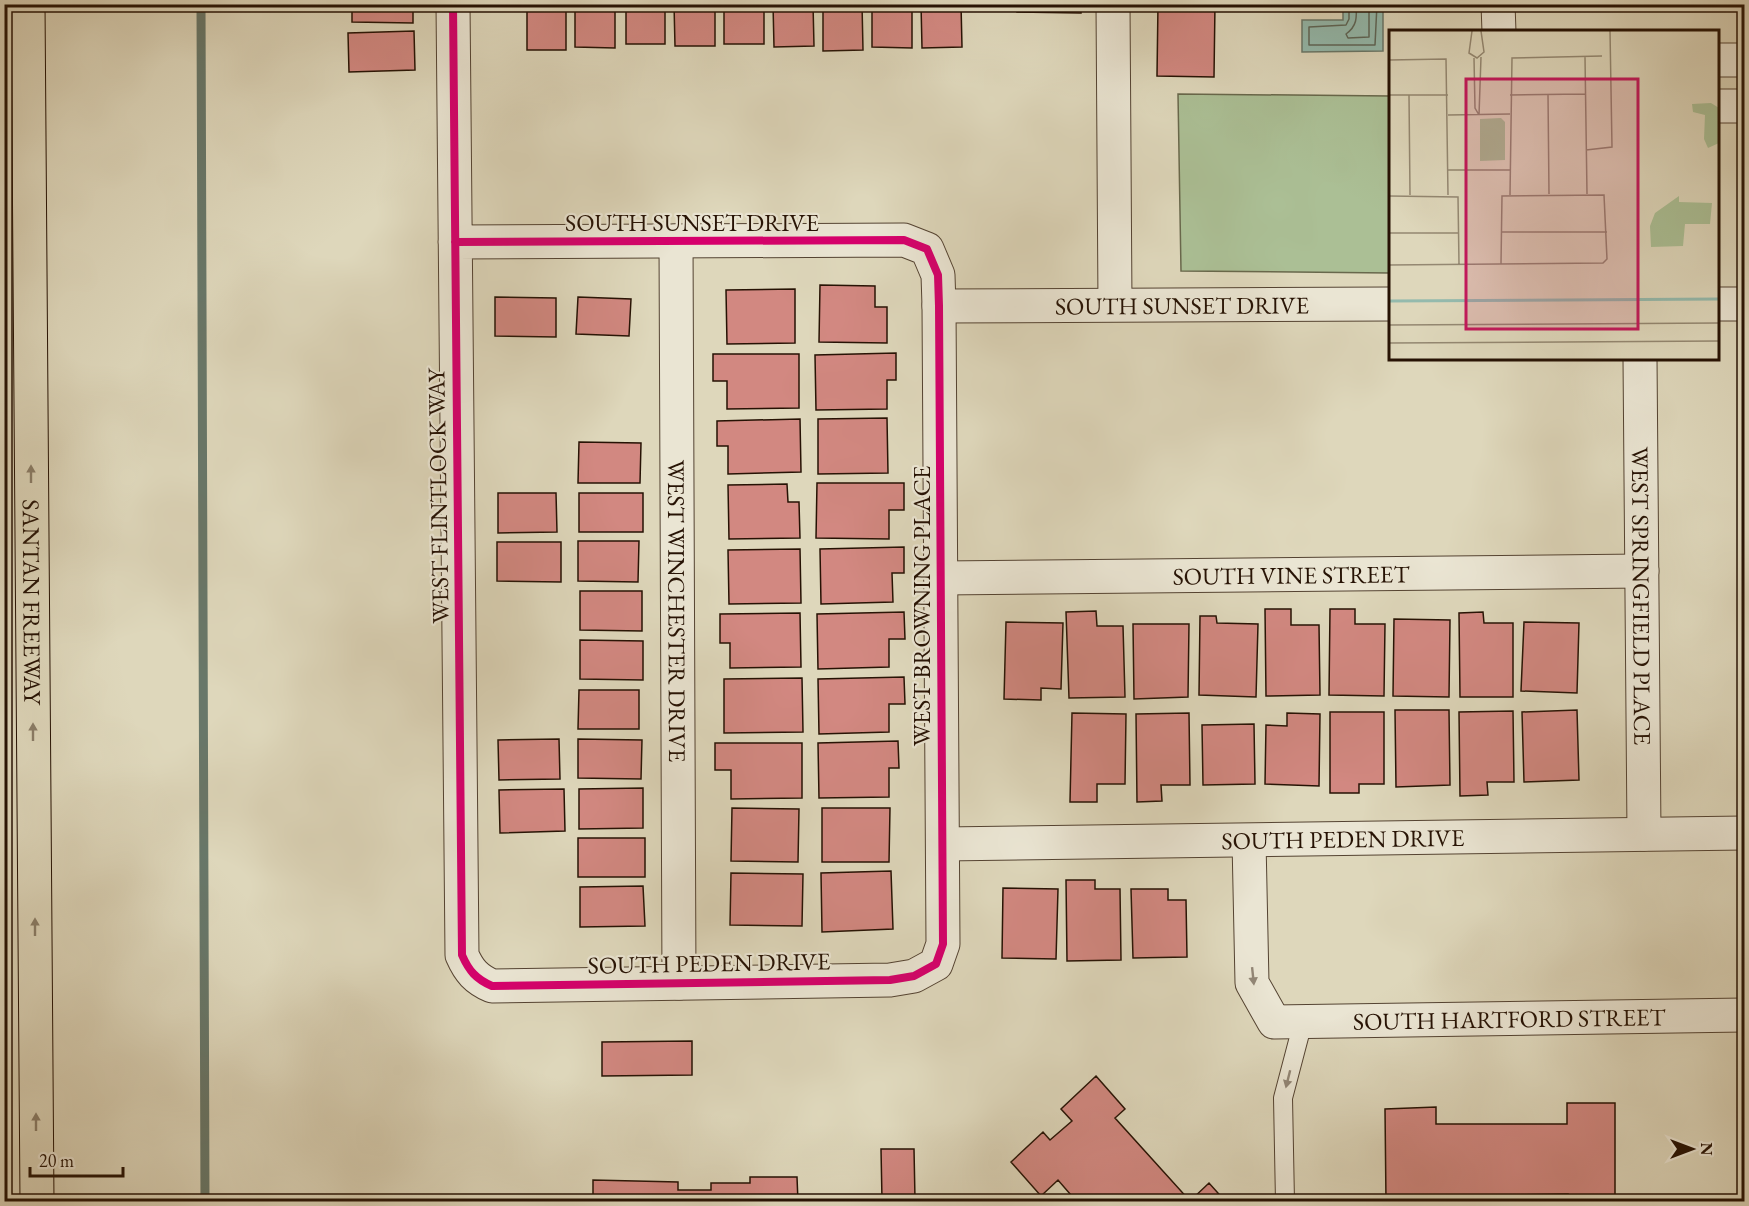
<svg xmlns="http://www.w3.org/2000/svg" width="1749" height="1206" viewBox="0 0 1749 1206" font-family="'EB Garamond',serif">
<rect width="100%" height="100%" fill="#ded7bb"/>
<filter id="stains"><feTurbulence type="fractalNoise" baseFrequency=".00333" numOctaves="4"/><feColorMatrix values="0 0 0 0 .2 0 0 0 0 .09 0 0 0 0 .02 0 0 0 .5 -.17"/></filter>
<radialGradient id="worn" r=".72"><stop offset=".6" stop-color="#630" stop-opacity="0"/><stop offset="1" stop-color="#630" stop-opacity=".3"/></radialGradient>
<path fill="#abbf95" stroke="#68684c" stroke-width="1.5" d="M1178,94L1390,96V273L1181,271Z"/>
<path fill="#94baad" stroke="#687769" stroke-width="1.5" d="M1343,5H1383V51L1302,52V20H1343Z"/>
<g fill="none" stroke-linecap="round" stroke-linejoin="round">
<path stroke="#5d6658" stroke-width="1.5" d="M1349,4V19L1346,25L1309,27V45H1375L1377,4
M1356,4C1357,18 1357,26 1346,34L1348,38L1369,37V4"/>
<path stroke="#687769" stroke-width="9" d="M201,4L205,1202"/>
</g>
<path fill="#d28881" stroke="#261204" stroke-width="1.5" d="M352,4H413V23L352,22Z
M527,4H566V50H527Z
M575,4H615V48L575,47Z
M626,4H665V44H626Z
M674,4H715V46H675Z
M724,4H764V44H724Z
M773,4H813L814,46L774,47Z
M823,4H862L863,50L823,51Z
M872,4H912V48L872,47Z
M921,4H961L962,47L922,48Z
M1017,4H1081V13L1017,12Z
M1158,4H1215L1214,77L1157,76Z
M414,31L415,70L349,72L348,33Z
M820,285L875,286V307H887V343L819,342Z
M795,289V343L727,344L726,290Z
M495,297L556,298V337L495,336Z
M578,297L631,299L629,336L576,334Z
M896,353V380H887V409L816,410L815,355Z
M713,354H799V408L727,409V381H713Z
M887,418L888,473L818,474V419Z
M800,419L801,472L728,474V446H717V421Z
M579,442L641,443L640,483H578Z
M817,483H904V510H889V539L816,538Z
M787,484L788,502H799L800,538L729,539L728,485Z
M498,493H556L557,532L498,533Z
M579,493H643V532H579Z
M578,541H639L638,582L578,581Z
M497,542H561V582L497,581Z
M904,547V573H892L893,602L821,604L820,549Z
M800,549L801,603L729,604L728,550Z
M580,591H642V631L580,630Z
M1265,609H1291V625H1319L1320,695L1266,696Z
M1330,609H1355V624H1385L1384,696L1329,695Z
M1096,611L1097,626H1123L1125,697L1069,698L1066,612Z
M904,612L905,639H889V667L818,669L817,614Z
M1483,612L1484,623H1513V697H1460L1459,613Z
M800,613L801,667L730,668V643H720V614Z
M1200,616H1216L1217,623L1258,624L1256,697L1199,695Z
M1394,619L1450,620L1449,697L1393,696Z
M1006,622L1063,623L1061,689L1041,688V700L1004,699Z
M1524,622L1579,623L1577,693L1521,691Z
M1133,624H1189L1188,697L1134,699Z
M580,640L643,641V680L580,679Z
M904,677L905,704H889V732L819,734L818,679Z
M802,678L803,732L724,733V679Z
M579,690H639V729H578Z
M1395,710H1449L1450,785L1396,787Z
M1577,710L1579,780L1524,782L1522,712Z
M1513,711L1514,782H1487L1488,795L1460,796L1459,712Z
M1330,712H1384V784H1359V793H1330Z
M1072,713L1126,714L1125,784H1097V802H1070Z
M1189,713L1190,785H1161L1162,801L1137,802L1136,714Z
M1287,713L1320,714L1319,786L1265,784L1266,725L1287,726Z
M1254,724L1255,784L1203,785L1202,725Z
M559,739L560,779L499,780L498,740Z
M578,739L642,740L641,779L578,778Z
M898,741L899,768H889V797L819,798L818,743Z
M715,743H802V798L731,799V770H715Z
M643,788V828L579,829V789Z
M564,789L565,831L500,833L499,790Z
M732,808L799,809L798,862L731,861Z
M822,808H890L889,862H822Z
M578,838H645V877H578Z
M891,871L893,929L822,932L821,873Z
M731,873L803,874L802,926L730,925Z
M1066,880H1095V889H1120L1121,960L1067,961Z
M643,886L645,926L580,927V887Z
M1003,888L1058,889L1056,959L1002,958Z
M1131,889H1168V900H1186L1187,957L1133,958Z
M692,1041V1075L602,1076V1042Z
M1096,1076L1125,1109L1115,1118L1190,1201L1209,1183L1226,1202H1077L1058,1180L1041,1196L1011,1162L1043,1132L1050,1140L1072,1121L1061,1109Z
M1567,1103H1615V1202H1568V1194L1437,1196L1438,1202H1386L1385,1109L1436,1107V1124H1567Z
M881,1149H914L915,1199L882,1200Z
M750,1177H797L798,1202H593V1180L678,1182V1190H711V1183H750Z"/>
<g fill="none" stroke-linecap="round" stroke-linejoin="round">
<g stroke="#544332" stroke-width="20">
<path id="service" d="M1285,1202L1283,1098L1303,1022"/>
</g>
<g stroke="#544332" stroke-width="35">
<g id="minor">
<path d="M453,4L462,955C469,971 476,979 492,986L890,980L914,976L936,964L943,944L939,306L938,275L927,249L904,240L455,242"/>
<path d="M1113,4L1115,304"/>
<path d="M1498,4L1499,32"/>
<path d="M1718,60H1744"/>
<path d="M1718,106H1744"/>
<path id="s1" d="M676,241L679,983"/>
<path d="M1718,304H1744"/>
<path id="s2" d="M939,306L1390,304"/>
<path id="s3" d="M1640,358L1644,834"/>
<path id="s4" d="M941,578L1642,571"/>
<path id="s5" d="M1249,841L1252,983L1274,1022L1744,1015"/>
<path id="s6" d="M943,844L1744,833"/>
</g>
</g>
<g stroke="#261204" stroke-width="35">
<g id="motorway">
<path id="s7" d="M28,4L37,1202"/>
</g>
</g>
<use href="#service" stroke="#eae5d3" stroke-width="18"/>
<use href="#minor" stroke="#eae5d3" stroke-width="33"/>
<use href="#motorway" stroke="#ded7bb" stroke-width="33"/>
<g stroke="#eae5d3" stroke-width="11">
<path id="cycleway" d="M453,4L462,955C469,971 476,979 492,986L890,980L914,976L936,964L943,944L939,306L938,275L927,249L904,240L455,242"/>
</g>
<use href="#cycleway" stroke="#d6006c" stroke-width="8"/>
</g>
<defs><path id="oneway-solid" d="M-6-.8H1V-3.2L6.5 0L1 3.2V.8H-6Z" transform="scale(1.5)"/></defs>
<g fill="#8b7e69">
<use href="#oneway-solid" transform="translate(31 474) rotate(-90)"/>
<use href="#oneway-solid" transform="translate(33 732) rotate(-90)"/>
<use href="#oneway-solid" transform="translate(35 927) rotate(-90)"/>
<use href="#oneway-solid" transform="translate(36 1122) rotate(-90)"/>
</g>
<g fill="#928676">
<use href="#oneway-solid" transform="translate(1253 976) rotate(84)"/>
<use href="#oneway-solid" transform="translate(1288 1079) rotate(104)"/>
</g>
<g text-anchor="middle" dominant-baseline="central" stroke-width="4.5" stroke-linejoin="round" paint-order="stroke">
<g font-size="24" fill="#261204" stroke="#eae5d3">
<text x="692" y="222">SOUTH SUNSET DRIVE</text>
<text stroke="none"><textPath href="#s2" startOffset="243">SOUTH SUNSET DRIVE</textPath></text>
<text transform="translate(438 496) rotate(-91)">WEST FLINTLOCK WAY</text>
<text stroke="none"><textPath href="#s4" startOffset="350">SOUTH VINE STREET</textPath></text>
<text stroke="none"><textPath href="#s3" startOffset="238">WEST SPRINGFIELD PLACE</textPath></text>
<text stroke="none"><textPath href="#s7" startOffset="598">SANTAN FREEWAY</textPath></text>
<text transform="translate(921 606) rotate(-90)">WEST BROWNING PLACE</text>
<text stroke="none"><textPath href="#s1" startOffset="370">WEST WINCHESTER DRIVE</textPath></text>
<text stroke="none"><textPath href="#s6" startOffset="400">SOUTH PEDEN DRIVE</textPath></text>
<text transform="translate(709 963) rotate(-1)">SOUTH PEDEN DRIVE</text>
<text stroke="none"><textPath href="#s5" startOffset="422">SOUTH HARTFORD STREET</textPath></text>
</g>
</g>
<g transform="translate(1389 30)">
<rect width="330" height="330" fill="#ded7bb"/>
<path d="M322,73L330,78V113L319,118L315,109L316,85L304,82L303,74ZM112,88L116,92V130L91,131V89ZM290,166V172L323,173L321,194H296L294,216L262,217L261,196L266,183Z" fill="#abbf95"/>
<path fill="none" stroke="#94baad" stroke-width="3" d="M0,271L330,269"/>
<path fill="none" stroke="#948872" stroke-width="1.5" d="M83,1L80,23L88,28L95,22L92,1M196,27L198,164M85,28L86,78L90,85M0,30L57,29L59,165M159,64L160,164M0,65H59M20,65L21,165M121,65L196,64M59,85L121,84M90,85L92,27M197,120L223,117L221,1M59,140H121M121,165L123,28L213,26M0,166L69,167L70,234M112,202H218M0,203H70M0,235L214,233L218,229L215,165L113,166L112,234M0,295L330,293M0,313L330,311"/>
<path fill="#c2185b" fill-opacity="0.15" stroke="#c2185b" stroke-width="3" d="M77,49H249V299H77Z"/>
<rect width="330" height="330" fill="none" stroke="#261204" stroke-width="3"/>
</g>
<rect width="1749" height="1206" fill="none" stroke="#ded7bb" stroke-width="24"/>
<rect x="6" y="6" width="1737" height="1194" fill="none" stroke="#261204" stroke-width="3"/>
<rect x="12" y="12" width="1725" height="1182" fill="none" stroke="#261204" stroke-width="1.5"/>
<g transform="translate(1692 1149) rotate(90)" stroke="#eae5d3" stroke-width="4.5" paint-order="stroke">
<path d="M0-4.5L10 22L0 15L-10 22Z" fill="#261204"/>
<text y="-9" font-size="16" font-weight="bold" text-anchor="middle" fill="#261204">N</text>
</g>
<path d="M30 1167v9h93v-9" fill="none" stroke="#261204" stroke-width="3"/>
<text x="39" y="1167" font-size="18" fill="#261204" stroke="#eae5d3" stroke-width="4.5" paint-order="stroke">20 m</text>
<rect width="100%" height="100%" filter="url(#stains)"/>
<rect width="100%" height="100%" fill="url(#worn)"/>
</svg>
